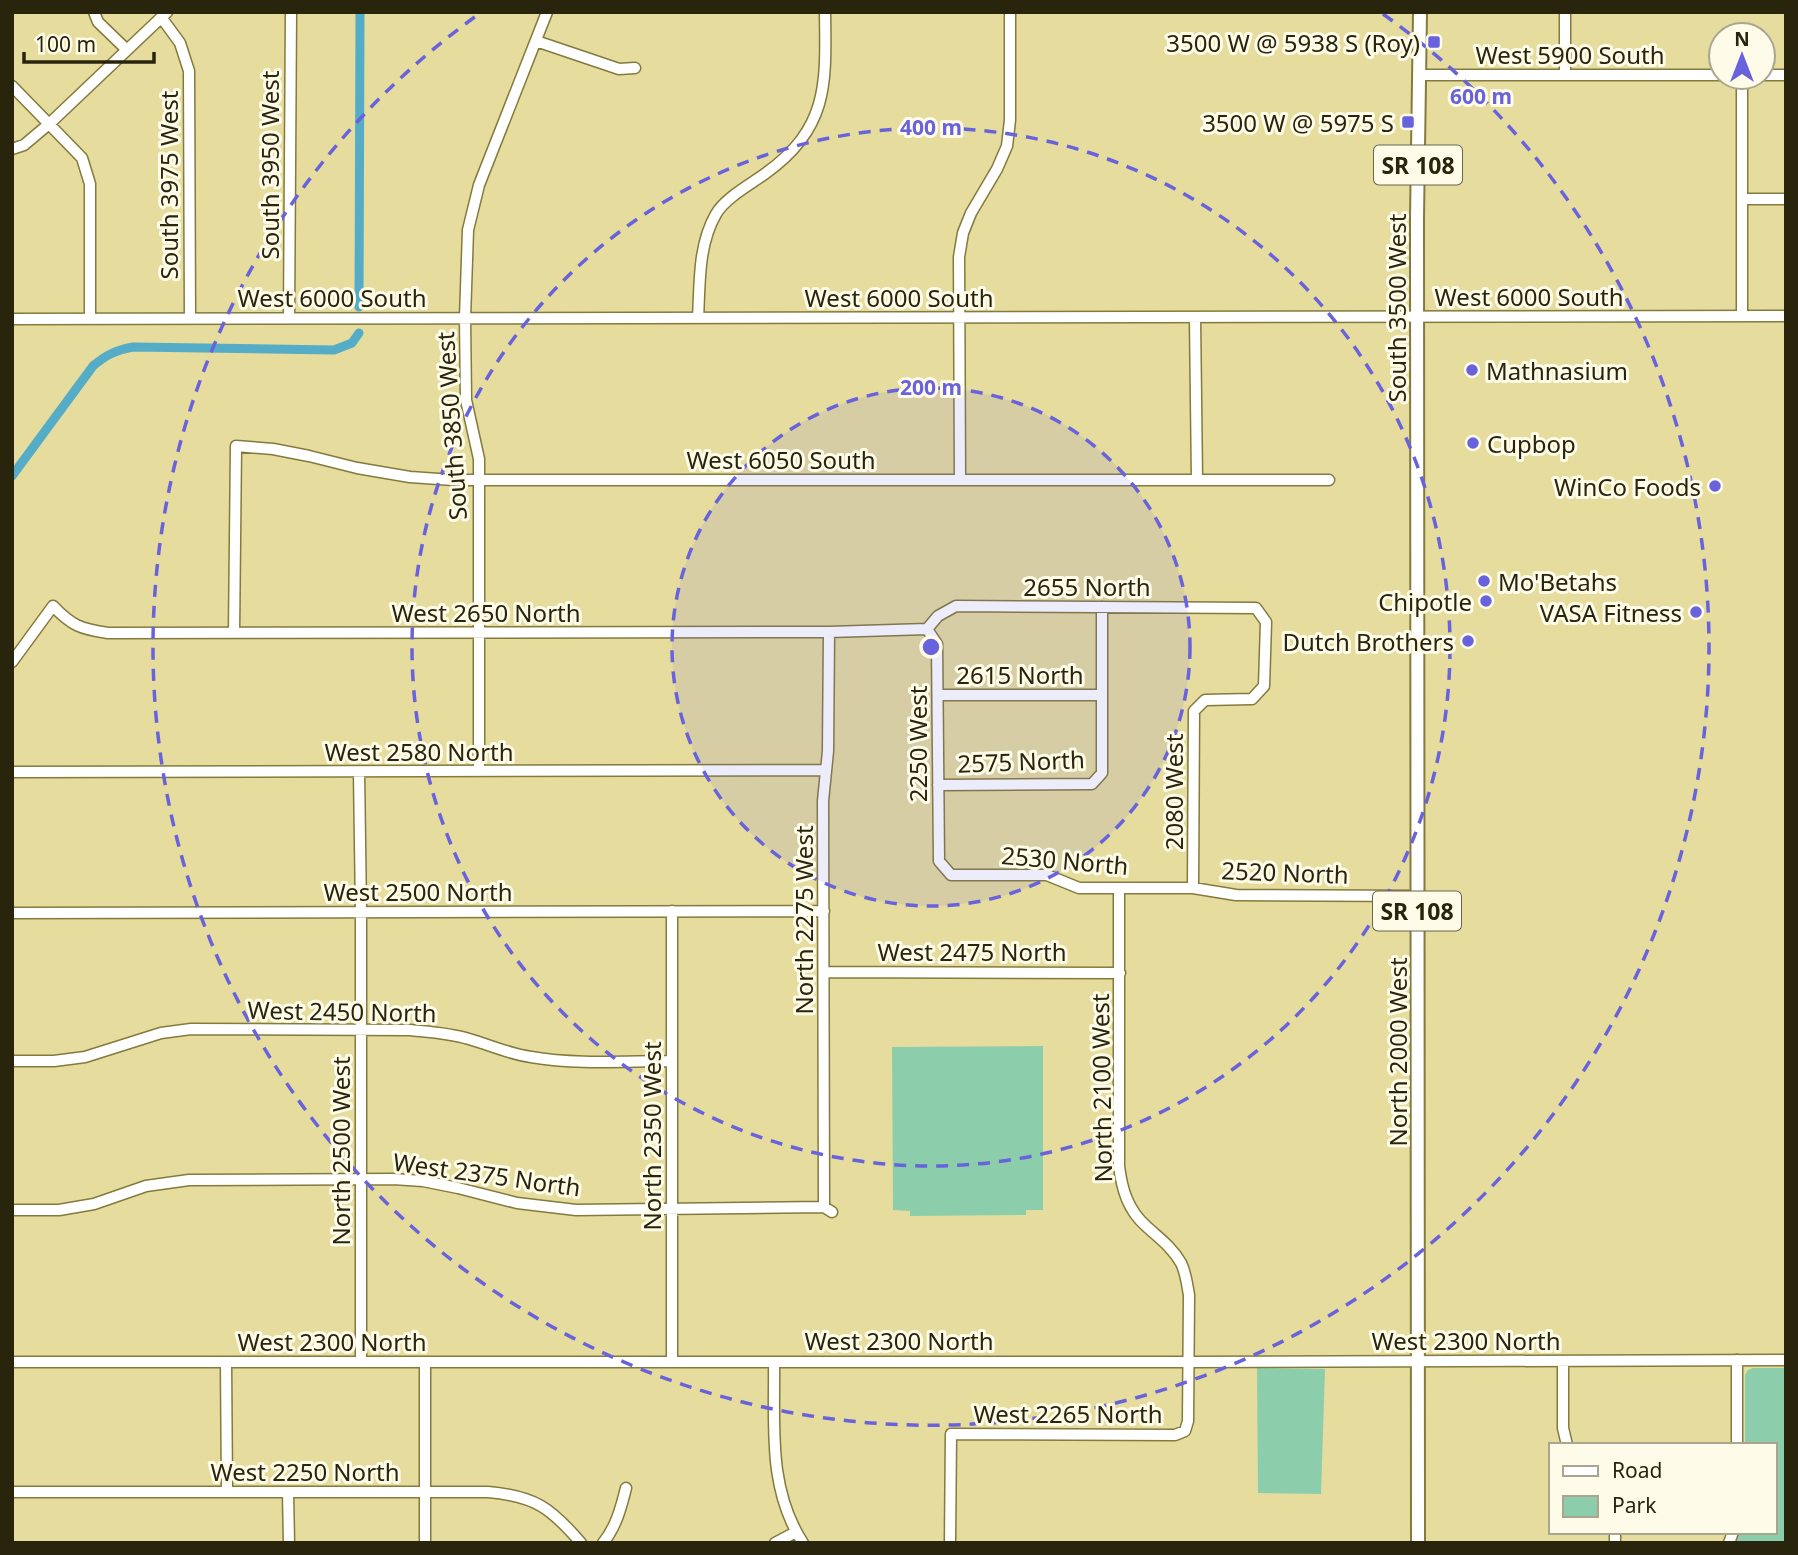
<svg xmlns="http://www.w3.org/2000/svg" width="1798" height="1555" viewBox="0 0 1798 1555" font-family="'Noto Sans',sans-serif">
<rect width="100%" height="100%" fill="#e5dc9d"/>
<path fill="#8cceab" d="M1043,1046V1210H1026V1215L910,1216V1211L893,1210L892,1047Z
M1257,1368L1325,1369L1321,1494L1258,1493Z
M1753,1368H1786V1543H1735L1739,1532H1775V1445H1745V1375L1748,1370Z"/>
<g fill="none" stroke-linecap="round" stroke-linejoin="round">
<path stroke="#55acc6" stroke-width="9" d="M359,307L360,12
M12,476L93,366C106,355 116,350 133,347L334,350L352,343L359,333"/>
<g stroke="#837a3d" stroke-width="13">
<path id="minor" d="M94,12L98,22L127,50
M1565,12V75
M161,17L180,43L189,71L190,318
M536,41L619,69L635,68
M1420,75H1721
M1763,75H1786
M1742,77V316
M12,86L82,158L90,184V319
M12,149L24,145L49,124L167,12
M1742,199H1786
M289,318L291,12
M698,318C700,283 698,245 716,214C725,198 751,184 766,173C829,128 826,83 825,12
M1195,318L1197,480
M12,319L1786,316
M960,480L959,257L963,233L971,213L997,169L1007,146L1010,120V12
M927,629L937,644L939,861L951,875H1047L1079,888H1193L1236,895L1417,896
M927,629L938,616L956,606L1256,608L1266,622L1264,686L1252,699L1205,700L1194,711L1193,888
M234,633L236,446L273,449L309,456L357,468L410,477L453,480H1329
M12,662L53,606C72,626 81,629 108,633L829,632L927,629
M938,695H1102
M479,771V459L466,400L465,318L468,230L479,185L547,12
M12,772L826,770
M359,772L361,912V1362
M938,785L1092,784L1102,773V607
M672,911V1362
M12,913L824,911
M824,972L1120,973
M12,1061H54L85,1057L161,1033L191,1029L410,1030C430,1032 450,1033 469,1039C490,1045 509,1054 531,1057C577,1065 625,1061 672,1061
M824,1207L823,801L828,751L829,632
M12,1210H59L94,1204L146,1186L189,1180L393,1179L423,1181L458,1188L517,1203L576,1210L824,1207L832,1212
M1563,1361V1428L1567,1445
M12,1362H1188L1786,1360
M226,1362L227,1492
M425,1362V1543
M774,1362C775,1424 767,1488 803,1543
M1737,1445V1360
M12,1492H488C535,1496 551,1508 581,1543
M288,1492L289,1543
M603,1543C616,1527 621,1508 626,1488
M775,1543L796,1532
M950,1543L951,1434L1175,1435L1185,1431L1188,1421L1189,1295C1187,1284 1186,1273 1181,1263C1172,1247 1159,1238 1146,1226C1128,1210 1122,1190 1119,1166V888
M1615,1543V1532
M1729,1543L1733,1532"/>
</g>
<g stroke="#837a3d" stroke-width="16">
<path id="major" d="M1418,1543L1417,218L1420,12"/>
</g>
<use href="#minor" stroke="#fff" stroke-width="10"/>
<use href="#major" stroke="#fff" stroke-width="12"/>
</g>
<circle cx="931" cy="647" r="259" fill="#6863dc" fill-opacity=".12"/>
<g fill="none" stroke="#6863dc" stroke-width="3.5" stroke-dasharray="12 9">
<circle cx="931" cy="647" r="259"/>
<circle cx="931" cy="647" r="519"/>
<path d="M1383 14A778 778 0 1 1 479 14"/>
</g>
<g fill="#6863dc" stroke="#fefbe9" stroke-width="2.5">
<rect x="1427" y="35" width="14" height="14" rx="3.5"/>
<rect x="1401" y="115" width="14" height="14" rx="3.5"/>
<circle cx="1472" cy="370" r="7"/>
<circle cx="1473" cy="443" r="7"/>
<circle cx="1715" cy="486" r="7"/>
<circle cx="1484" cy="581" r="7"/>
<circle cx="1486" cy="601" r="7"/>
<circle cx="1696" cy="612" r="7"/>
<circle cx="1468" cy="641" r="7"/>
</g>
<g text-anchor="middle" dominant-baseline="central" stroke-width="6" stroke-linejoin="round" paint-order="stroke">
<g fill="#fefbe9" stroke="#69654e" stroke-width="2">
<rect x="1374" y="145.5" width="88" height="39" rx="5"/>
<rect x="1373" y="891.5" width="88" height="39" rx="5"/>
</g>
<g font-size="23" font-weight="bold" fill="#29250c">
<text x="1418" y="165">SR 108</text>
<text x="1417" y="911">SR 108</text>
</g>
<g font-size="24" fill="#29250c" stroke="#fefbe9" text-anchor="end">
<text x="1420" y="42">3500 W @ 5938 S (Roy)</text>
<text x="1394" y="122">3500 W @ 5975 S</text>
<text x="1486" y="370" text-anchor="start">Mathnasium</text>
<text x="1487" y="443" text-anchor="start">Cupbop</text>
<text x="1701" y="486">WinCo Foods</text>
<text x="1498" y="581" text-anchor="start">Mo'Betahs</text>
<text x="1472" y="601">Chipotle</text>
<text x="1682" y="612">VASA Fitness</text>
<text x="1454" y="641">Dutch Brothers</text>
</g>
<g font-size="24" fill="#29250c" stroke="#fefbe9">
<text x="1570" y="54">West 5900 South</text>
<text transform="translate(269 165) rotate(-90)">South 3950 West</text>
<text transform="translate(168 185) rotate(-90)">South 3975 West</text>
<text x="1529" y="296">West 6000 South</text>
<text x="332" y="297">West 6000 South</text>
<text x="899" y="297">West 6000 South</text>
<text transform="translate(1396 308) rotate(-90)">South 3500 West</text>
<text transform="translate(451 426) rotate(-94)">South 3850 West</text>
<text x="781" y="459">West 6050 South</text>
<text x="1087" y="586">2655 North</text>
<text x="486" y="612">West 2650 North</text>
<text x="1020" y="674">2615 North</text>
<text transform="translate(917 744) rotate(-90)">2250 West</text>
<text x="419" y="751">West 2580 North</text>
<text transform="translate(1021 761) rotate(-2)">2575 North</text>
<text transform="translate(1173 792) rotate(-90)">2080 West</text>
<text transform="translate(1065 860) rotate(5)">2530 North</text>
<text transform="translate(1285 872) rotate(2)">2520 North</text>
<text x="418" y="891">West 2500 North</text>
<text transform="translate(803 920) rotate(-90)">North 2275 West</text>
<text x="972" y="951">West 2475 North</text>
<text transform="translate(342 1011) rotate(1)">West 2450 North</text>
<text transform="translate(1397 1052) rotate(-90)">North 2000 West</text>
<text transform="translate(1101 1088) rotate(-91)">North 2100 West</text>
<text transform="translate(651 1136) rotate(-90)">North 2350 West</text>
<text transform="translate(340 1151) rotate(-90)">North 2500 West</text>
<text transform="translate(487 1174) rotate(8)">West 2375 North</text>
<text x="899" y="1340">West 2300 North</text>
<text x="1466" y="1340">West 2300 North</text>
<text x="332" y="1341">West 2300 North</text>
<text x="1068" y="1413">West 2265 North</text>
<text x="305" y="1471">West 2250 North</text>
</g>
</g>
<circle cx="931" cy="647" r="10" fill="#6863dc" stroke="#fefbe9" stroke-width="3.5"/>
<g font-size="21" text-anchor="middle" font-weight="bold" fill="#6863dc" stroke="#fefbe9" stroke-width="6" stroke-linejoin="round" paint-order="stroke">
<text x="1481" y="104">600 m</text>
<text x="931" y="135">400 m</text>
<text x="931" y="395">200 m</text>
</g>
<rect width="1798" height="1555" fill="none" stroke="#29250c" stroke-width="28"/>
<rect x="1549" y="1443" width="228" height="91" fill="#fefbe9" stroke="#a9a591" stroke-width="2"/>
<rect x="1563" y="1466" width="35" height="10" fill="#ffffff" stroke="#a9a591" stroke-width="2"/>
<text x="1612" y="1478" font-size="21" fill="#29250c">Road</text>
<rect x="1563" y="1496" width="35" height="21" fill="#8cceab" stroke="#a9a591" stroke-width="2"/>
<text x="1612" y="1513" font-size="21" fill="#29250c">Park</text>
<g transform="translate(1742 56)"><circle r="33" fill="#fefbe9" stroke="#a9a591" stroke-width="2"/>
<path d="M0-5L12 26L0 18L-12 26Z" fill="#6863dc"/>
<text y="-10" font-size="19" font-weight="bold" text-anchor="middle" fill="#29250c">N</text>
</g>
<path d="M24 52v10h130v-10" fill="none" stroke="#29250c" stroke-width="3.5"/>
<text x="35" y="52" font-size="21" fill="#29250c" stroke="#fefbe9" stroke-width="5" paint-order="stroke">100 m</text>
</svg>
